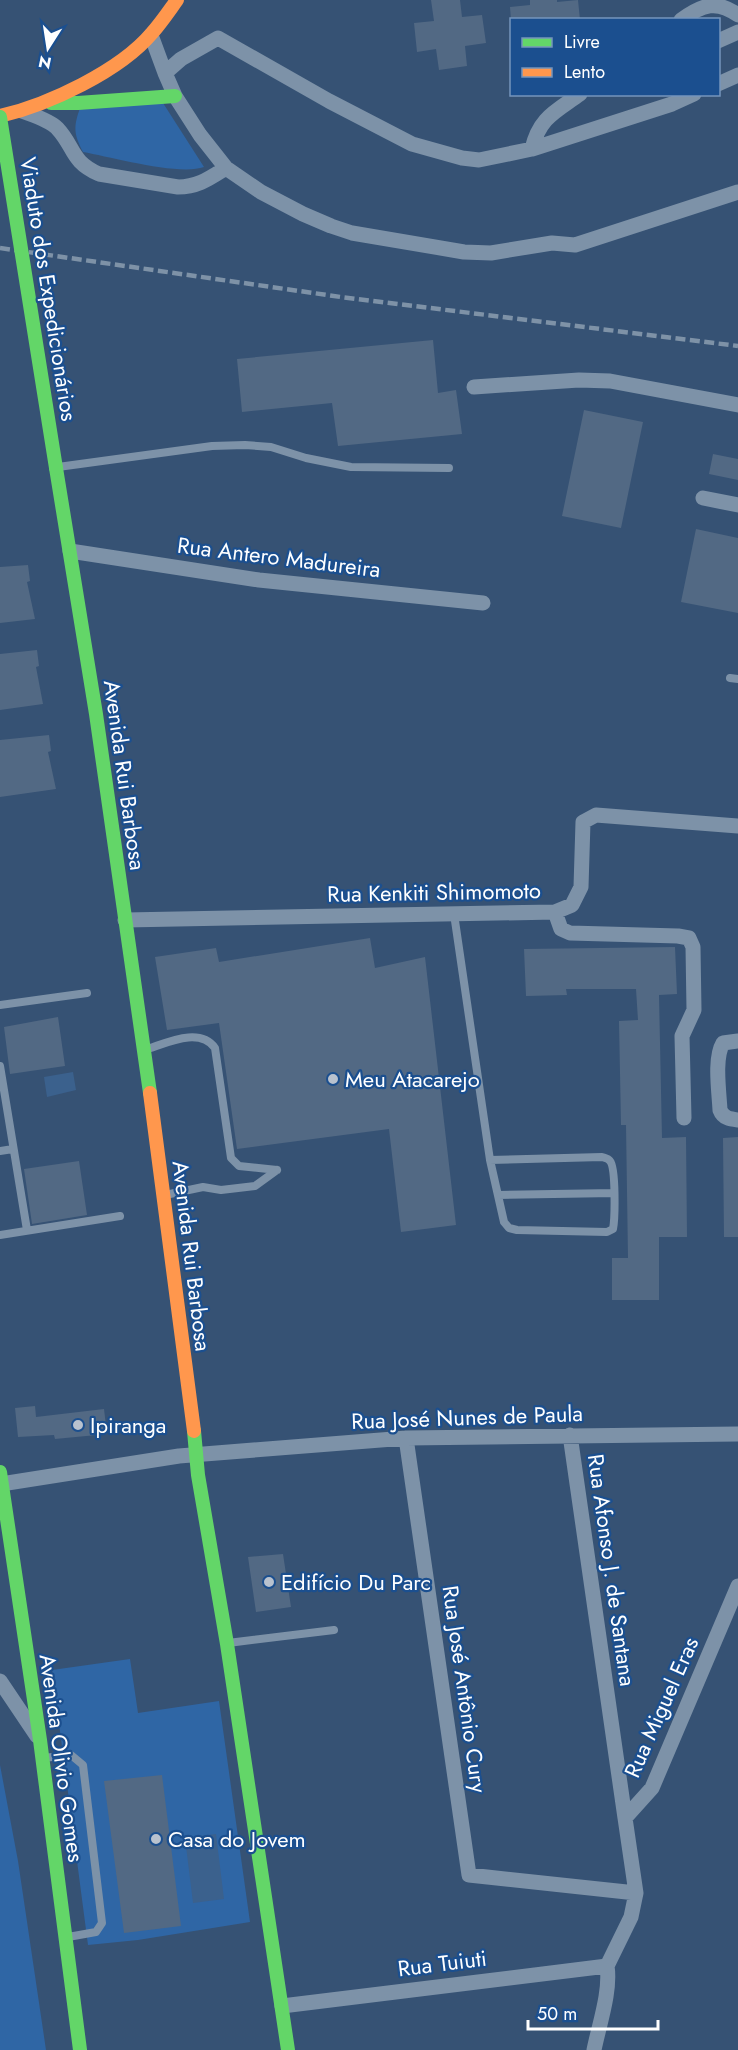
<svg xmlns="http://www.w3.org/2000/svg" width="738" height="2050" viewBox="0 0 738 2050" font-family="Jost,sans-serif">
<rect width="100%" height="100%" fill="#365274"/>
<path fill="#2f66a5" d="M163,103L204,167C179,176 111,157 83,152C74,134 73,128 80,108Z
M130,1659L138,1713L219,1701L250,1922L138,1940L88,1945L52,1670Z
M0,1765L18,1861L46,2050H0Z"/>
<path fill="#3b618d" d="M73,1072L76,1090L47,1097L44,1077Z
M216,1834L224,1899L193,1903L185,1838Z"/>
<path fill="#526984" d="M431,0H460L462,17L482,15L486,43L465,46L467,66L439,70L436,49L417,52L414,23L434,21Z
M530,0H557V2L578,0L580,20H511L510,7L530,5Z
M433,340L438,393L456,390L462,434L338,446L332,403L242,412L237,359Z
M584,410L643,422L621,528L562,516Z
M713,454L738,459V480L709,474Z
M696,529L738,538V613L681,602Z
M28,565L30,581L27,582L35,619L0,623V567Z
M37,650L39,666L36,667L43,704L0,710V654Z
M49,735L51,751L48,752L56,789L0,797V740Z
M370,938L375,968L425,957L456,1225L401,1232L389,1129L237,1149L219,1023L167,1030L155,957L216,948L219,962Z
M675,947L677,994L659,995L662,1138L686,1137L687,1237H659V1300H612V1258H628L626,1125H621L619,1021L638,1020L636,989H566L567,995L526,996L524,949Z
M58,1017L65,1066L10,1074L4,1027Z
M738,1137V1237H724L723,1138Z
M79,1161L87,1215L32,1224L24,1169Z
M35,1406L36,1417L104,1409L107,1434L55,1439L54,1435L18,1437L15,1408Z
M283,1554L291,1607L256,1612L248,1557Z
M162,1775L181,1926L124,1933L104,1781Z"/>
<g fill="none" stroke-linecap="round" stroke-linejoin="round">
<path stroke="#7d92a8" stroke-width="8" d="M58,467L212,446L245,445L271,447L306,458L351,467L449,468
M730,678L738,679
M454,914L490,1160L504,1222L509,1228L517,1230L607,1232L613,1229C615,1219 616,1168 610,1161C608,1158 605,1158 602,1157L490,1160
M0,1005L87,993
M144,1050C165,1044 199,1026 215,1048L231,1158L239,1166L277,1170
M0,1066L27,1230
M0,1151L13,1149
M165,1195L203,1187L221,1190L255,1186L277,1170
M498,1195L614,1193
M0,1235L120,1216
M228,1643L334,1630
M43,1758L71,1755L83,1765L102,1923L96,1932L68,1937"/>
<path stroke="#7d92a8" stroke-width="15" d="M681,20C703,4 717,0 738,15
M151,35L165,73L175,96L200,135L226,168L261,192L303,214L331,226L352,233L464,252L491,253L552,243L575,245L738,192
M718,41L738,32
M165,73L181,59L218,38L329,101L412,144L462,158L479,160L532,149C539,118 555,112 580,94
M718,84L738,75
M22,111C32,115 49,120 57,128C75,147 70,161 99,174L178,187C198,187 210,178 226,168
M532,149L672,104L694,94
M474,387L579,380L610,381L738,405
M703,498L738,505
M70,551L259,580L483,603
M555,912L561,929L570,933L678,936L689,938L693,947L694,1010L682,1036L684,1118
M125,920L555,912L572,905L581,887L583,822L596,815L738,826
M738,1041L723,1043C714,1058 719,1091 720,1110C723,1118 730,1119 738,1120
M570,1435L625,1818
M406,1438L469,1875L636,1893
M1,1484L179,1456L406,1438L738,1434
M0,1681L37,1736
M282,2006L607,1966
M594,2050C599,2025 611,1991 607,1966L631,1917L636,1893L625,1818L652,1788L738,1586"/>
<path stroke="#63d668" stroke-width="14" d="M51,103H78L175,96
M56,468L96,714L150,1093
M194,1431L198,1475L227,1644L288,2050
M0,1472L40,1740L80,2050"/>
<path stroke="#ff974d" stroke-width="14" d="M0,116C48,105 120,71 152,33C161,23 169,11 177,0
M150,1093L194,1431"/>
<path stroke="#7e92a7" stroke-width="4.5" stroke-dasharray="10 4.5" stroke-linecap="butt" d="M0,248L341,297L738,346"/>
<path stroke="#63d668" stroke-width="14" d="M0,117L56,468"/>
</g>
<g fill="#b9c2ce" stroke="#1b4f8f" stroke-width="2">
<circle cx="333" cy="1079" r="6"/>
<circle cx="78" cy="1425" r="6"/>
<circle cx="269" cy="1582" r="6"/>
<circle cx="156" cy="1839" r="6"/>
</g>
<g text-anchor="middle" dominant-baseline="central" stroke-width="4.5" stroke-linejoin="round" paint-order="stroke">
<g font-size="22" fill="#fff" stroke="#1b4f8f">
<text transform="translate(49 289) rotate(81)">Viaduto dos Expedicionários</text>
<text transform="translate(279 557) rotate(7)">Rua Antero Madureira</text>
<text transform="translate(125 775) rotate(82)">Avenida Rui Barbosa</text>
<text transform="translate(434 892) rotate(-1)">Rua Kenkiti Shimomoto</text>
<text transform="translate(192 1256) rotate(83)">Avenida Rui Barbosa</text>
<text transform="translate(467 1417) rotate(-2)">Rua José Nunes de Paula</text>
<text transform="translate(612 1570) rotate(82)">Rua Afonso J. de Santana</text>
<text transform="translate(465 1689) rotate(82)">Rua José Antônio Cury</text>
<text transform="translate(661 1707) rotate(-66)">Rua Miguel Eras</text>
<text transform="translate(62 1758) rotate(82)">Avenida Olivio Gomes</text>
<text transform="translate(442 1963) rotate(-7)">Rua Tuiuti</text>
</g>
<g font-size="22" fill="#fff" stroke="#1b4f8f" text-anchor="start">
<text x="345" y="1079">Meu Atacarejo</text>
<text x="90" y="1425">Ipiranga</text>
<text x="281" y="1582">Edifício Du Parc</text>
<text x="168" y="1839">Casa do Jovem</text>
</g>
</g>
<rect x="510" y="18" width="210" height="78" fill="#1b4f8f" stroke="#7695bc" stroke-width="1.5"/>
<rect x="522" y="38" width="30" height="9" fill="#63d668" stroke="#7695bc" stroke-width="1.5"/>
<text x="564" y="48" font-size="18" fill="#ffffff">Livre</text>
<rect x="522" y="68" width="30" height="9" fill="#ff974d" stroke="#7695bc" stroke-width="1.5"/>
<text x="564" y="78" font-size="18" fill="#ffffff">Lento</text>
<g transform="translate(48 48) rotate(192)" stroke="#1b4f8f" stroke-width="4.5" paint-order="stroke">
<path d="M0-4.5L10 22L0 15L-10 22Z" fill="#ffffff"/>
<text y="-9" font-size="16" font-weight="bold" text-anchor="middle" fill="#ffffff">N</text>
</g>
<path d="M528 2020v9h130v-9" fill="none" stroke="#ffffff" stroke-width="3"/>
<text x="537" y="2020" font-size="18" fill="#ffffff" stroke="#1b4f8f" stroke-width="4.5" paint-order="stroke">50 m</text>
</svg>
